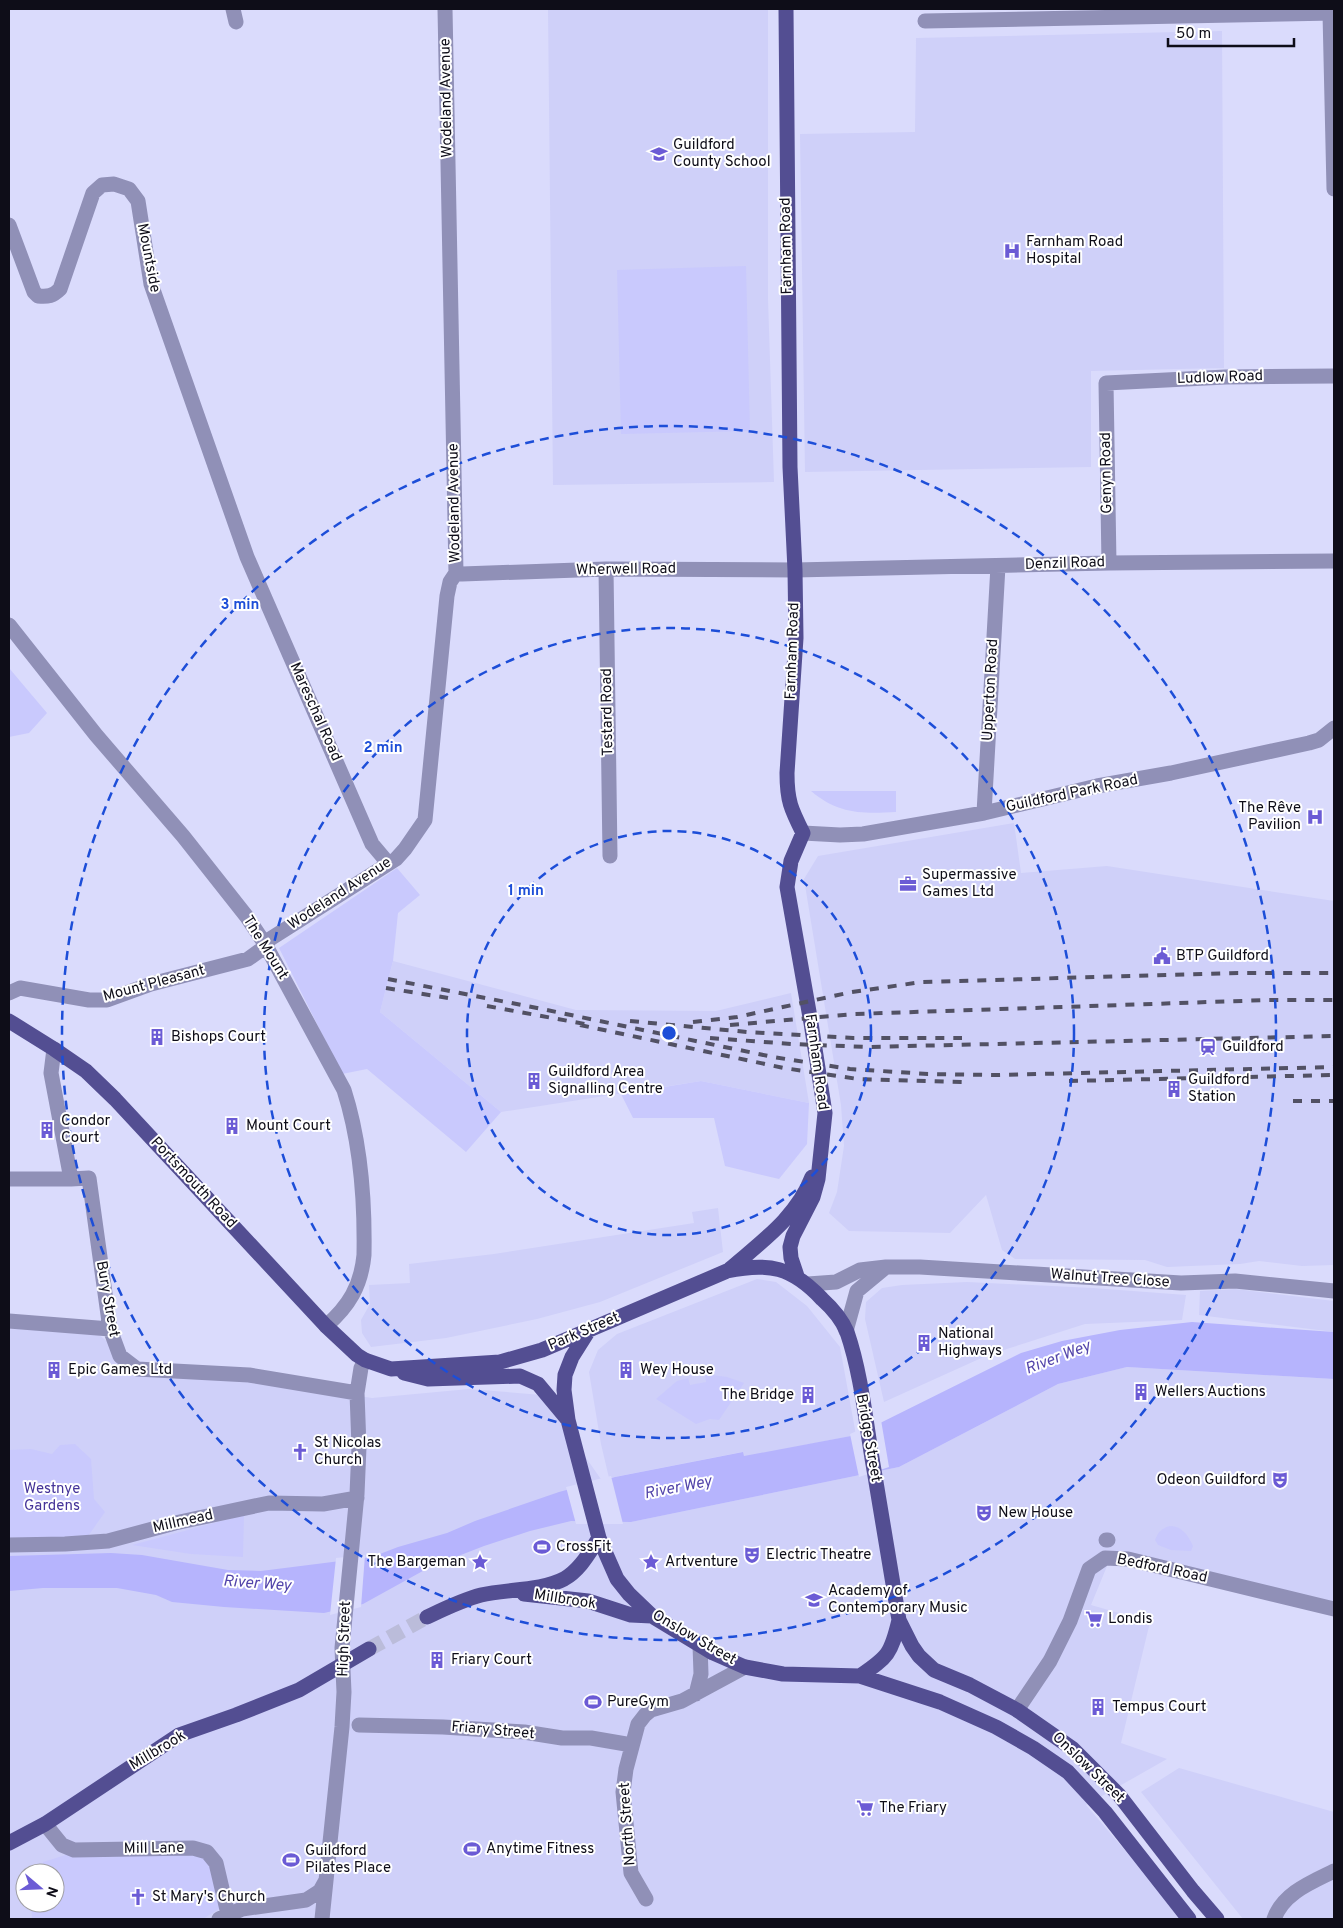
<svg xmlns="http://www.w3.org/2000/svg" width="1343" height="1928" viewBox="0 0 1343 1928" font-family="Overpass,sans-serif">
<rect width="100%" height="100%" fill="#dadbfc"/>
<path fill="#cfd0f9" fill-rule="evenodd" d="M548,9H768V299L774,482L553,485Z
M1222,31L1224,368L1091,371V467L805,472L800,134L915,132L916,38Z
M1014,823L1021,873L1107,866L1334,901V1265L1302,1266L1259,1261L1240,1264L1167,1267L1145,1260L1015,1259L1002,1250L986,1195L950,1233L849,1231L829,1213L837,1192L844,1146L841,1105L804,879L818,856Z
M393,961L576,1010L716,1011L791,993L809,1103L701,1081L501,1112L380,1012Z
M718,1208L723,1252L600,1302L537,1319L446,1338L371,1347L362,1333L361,1320L370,1304L369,1285L410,1283L409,1264L494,1254L694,1223L692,1212Z
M757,1279L776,1282L807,1306L840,1347L856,1435L744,1457L742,1452L609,1478L601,1444L589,1372L598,1350L617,1334Z
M967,1282L1093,1288L1186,1295L1182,1320L1085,1324L988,1355L884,1402L865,1319L866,1302L882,1288L902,1285Z
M1236,1289L1334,1301V1332L1199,1315L1200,1291Z
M9,1328L99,1335L133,1361L372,1398L469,1389L542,1395L631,1522L899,1467L1058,1384L1127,1367L1334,1379V1609L1112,1554L1091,1605L1150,1622L1121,1743L1167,1759L1086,1805L1184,1919H9ZM25,1873H55V1903H25Z
M1179,1768L1334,1812V1919H1243L1141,1792Z"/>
<path fill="#c9c9fd" d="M746,266L750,431L621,434L617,270Z
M9,668L47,713L29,733L9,737Z
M811,791H896V812C862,814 838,814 811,791Z
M397,868L420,895L398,913L393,961L380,1012L501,1112L466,1152L367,1069L342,1074L279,948Z
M701,1081L809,1103L807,1144L779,1179L725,1166L714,1118H633L621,1094Z
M705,1374L727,1377L744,1383L719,1420L710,1419L696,1424L656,1399L677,1381L688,1378L690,1385L706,1382Z
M75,1444L91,1459L94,1499L105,1512L86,1539L9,1540V1450L31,1449L52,1454L60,1445Z
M244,1515L243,1557L191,1554L132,1545Z
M1170,1526C1182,1526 1188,1535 1193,1546L1191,1551L1171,1550L1158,1545L1155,1540C1158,1532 1162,1528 1170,1526Z
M190,1852L208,1858L220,1908L203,1919H32L31,1905L55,1903V1873H44L43,1862L69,1854Z"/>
<path fill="#b6b4fd" d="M1192,1322L1334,1332V1379L1127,1367L1058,1384L899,1467L631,1522L571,1521L530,1531L484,1546L430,1567L363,1604L324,1613L224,1607L172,1602L156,1595L117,1588H43L9,1591V1556L111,1553L142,1555L228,1570L261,1571L372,1557L398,1547L447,1533L475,1521L559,1492L615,1477L743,1452L744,1456L856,1435L1021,1353L1062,1341L1120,1330Z"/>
<path fill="#dadbfc" d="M881,1420L889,1467L859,1477L850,1434Z
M611,1476L623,1524H576L566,1487Z
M365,1555L361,1607L330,1615L336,1558Z"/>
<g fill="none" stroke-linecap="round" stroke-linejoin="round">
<path stroke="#bbbcda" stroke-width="15" stroke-dasharray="15 8" stroke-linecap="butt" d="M369,1649L427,1617"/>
<path stroke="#9090b7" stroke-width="15" d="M233,9L236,22
M1330,13L1334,189
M925,21L1334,13
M9,225L34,292L38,296C48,297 53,296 60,289L93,193L102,185L114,184L129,189L138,201L151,284L247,557L372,844L388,863
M1109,563L1106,383L1226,377L1334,376
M606,569L610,856
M456,573L462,574L606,569L795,570L1109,563L1334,561
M9,625L96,735L183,836L247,917L265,944L344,1090C361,1143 365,1200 364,1255C361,1286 349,1306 326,1326
M984,813L998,566
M803,833L840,835L863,834L984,813L1097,786L1171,773L1309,743L1319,740L1334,728
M9,993L20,988L89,1000H107L151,984L248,959L262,949L270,939L396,859L405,849L425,820L447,596L450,582L456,573L445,9
M54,1049L51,1073L71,1179L89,1178L110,1329L120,1356L137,1369L249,1375L357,1393
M9,1179H71
M808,1284L836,1282L860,1270L886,1267H920L1181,1283L1235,1281L1334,1291
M9,1321L110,1329
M846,1331L857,1291L886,1267
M1106,1540H1108
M9,1545L65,1544L108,1541L175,1523L269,1503L323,1504L357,1498
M696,1694L701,1674L700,1645
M1017,1710L1050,1661L1070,1621L1089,1569L1105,1558L1128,1559L1334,1609
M359,1725L443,1727L524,1732L562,1738H591L626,1744
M45,1824L62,1845L74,1850L193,1848L207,1852L216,1863L228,1914
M646,1899L631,1873L623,1792L626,1769L638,1724L645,1715L651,1710L682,1701L745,1667
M219,1919L242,1909L306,1900L320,1891L325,1882
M322,1919L342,1727L344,1692L342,1648L357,1494L359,1447L357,1393L361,1368L365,1360
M1274,1919C1283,1893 1312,1882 1334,1871"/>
<path stroke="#534e92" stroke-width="15" d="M786,9L790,467L795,570L796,638L787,773C787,801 791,809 803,833L791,861L787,887L811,1023L825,1113L818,1179L813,1197L793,1236L790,1247L791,1258L797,1276
M9,1021L54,1049L86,1071L115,1099L326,1326L357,1355L365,1360L391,1369L500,1362L542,1350L727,1271C769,1262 792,1267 822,1299C832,1308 842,1320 847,1332C862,1376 866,1425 874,1470C882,1520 891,1570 899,1620L912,1646L919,1656L934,1670L970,1685L1017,1710L1073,1749L1119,1795L1193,1891L1217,1919
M730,1269C761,1242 797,1217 812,1177
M589,1330L572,1357L565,1375L564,1390L568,1420L599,1538L617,1579L629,1594L652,1616L713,1653L745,1667L783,1674L860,1676L940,1702L996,1727L1033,1748L1068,1772L1105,1812L1189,1919
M404,1373L428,1379L520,1376L538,1384L568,1420
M524,1594L588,1601L631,1615L652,1616
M427,1617C444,1609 462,1600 481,1595C506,1589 541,1591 564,1579C580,1570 589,1553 599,1538
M860,1676C888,1657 891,1654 899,1620
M9,1843L45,1824L179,1735L236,1715L299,1690L369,1649"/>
<path stroke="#525164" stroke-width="4" stroke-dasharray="9 9" stroke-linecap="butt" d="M388,979L537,1008L773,1057L850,1069L928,1074L996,1075L1334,1067
M386,988L448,998
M487,1006L585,1024
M630,1021L747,1032L853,1038H962
M693,1022L737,1017L852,992L922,982L1238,973H1334
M580,1025L784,1068L858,1079L962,1082
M730,1025L855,1014L1269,1000H1334
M710,1038L792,1044L867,1047L1334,1036
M1069,1081L1334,1075
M1293,1101H1334"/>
</g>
<g fill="none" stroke="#1d4ed8" stroke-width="2.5" stroke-dasharray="9 6">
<circle cx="669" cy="1033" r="202"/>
<circle cx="669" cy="1033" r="405"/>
<circle cx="669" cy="1033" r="607"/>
</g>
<defs>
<g id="school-bare" transform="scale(1.35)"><path d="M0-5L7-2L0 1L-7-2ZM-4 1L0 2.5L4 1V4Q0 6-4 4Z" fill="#6b5bd5" stroke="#fff" stroke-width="2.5" paint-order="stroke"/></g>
<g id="hospital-bare" transform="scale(1.35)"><path d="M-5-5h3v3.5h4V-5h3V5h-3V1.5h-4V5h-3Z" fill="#6b5bd5" stroke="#fff" stroke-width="2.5" paint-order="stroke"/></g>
<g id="office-bare" transform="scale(1.35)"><path d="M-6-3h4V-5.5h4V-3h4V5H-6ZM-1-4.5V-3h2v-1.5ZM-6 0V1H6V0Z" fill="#6b5bd5" stroke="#fff" stroke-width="2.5" paint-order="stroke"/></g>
<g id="civic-bare" transform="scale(1.35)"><path d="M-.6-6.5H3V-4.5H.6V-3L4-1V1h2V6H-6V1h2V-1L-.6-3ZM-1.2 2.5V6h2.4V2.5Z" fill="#6b5bd5" stroke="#fff" stroke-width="2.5" paint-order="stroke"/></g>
<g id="building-bare" transform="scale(1.35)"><path d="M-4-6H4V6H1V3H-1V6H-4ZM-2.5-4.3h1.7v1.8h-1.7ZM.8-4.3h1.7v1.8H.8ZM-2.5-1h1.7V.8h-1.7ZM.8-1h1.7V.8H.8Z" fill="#6b5bd5" stroke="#fff" stroke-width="2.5" paint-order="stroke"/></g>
<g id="station-bare" transform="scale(1.35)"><path d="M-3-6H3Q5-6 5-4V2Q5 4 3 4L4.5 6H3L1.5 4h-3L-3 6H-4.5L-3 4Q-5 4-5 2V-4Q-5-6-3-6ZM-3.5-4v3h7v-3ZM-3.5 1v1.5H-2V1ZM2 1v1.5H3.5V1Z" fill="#6b5bd5" stroke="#fff" stroke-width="2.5" paint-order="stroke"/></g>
<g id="church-bare" transform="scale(1.35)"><path d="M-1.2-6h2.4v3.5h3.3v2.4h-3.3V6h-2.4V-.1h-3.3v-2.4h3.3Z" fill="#6b5bd5" stroke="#fff" stroke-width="2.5" paint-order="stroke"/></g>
<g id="theatre-bare" transform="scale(1.35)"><path d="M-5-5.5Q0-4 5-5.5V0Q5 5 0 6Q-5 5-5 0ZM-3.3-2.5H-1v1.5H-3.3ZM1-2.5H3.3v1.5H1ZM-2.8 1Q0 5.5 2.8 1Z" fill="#6b5bd5" stroke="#fff" stroke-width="2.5" paint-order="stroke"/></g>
<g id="stadium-bare" transform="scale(1.35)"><path d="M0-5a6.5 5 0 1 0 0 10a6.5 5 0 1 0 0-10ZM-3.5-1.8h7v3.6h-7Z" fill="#6b5bd5" stroke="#fff" stroke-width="2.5" paint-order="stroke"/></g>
<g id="sight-bare" transform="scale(1.35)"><path d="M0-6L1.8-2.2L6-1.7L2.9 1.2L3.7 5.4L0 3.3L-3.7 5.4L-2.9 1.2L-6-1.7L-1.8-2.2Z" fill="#6b5bd5" stroke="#fff" stroke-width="2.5" paint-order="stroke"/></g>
<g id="university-bare" transform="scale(1.35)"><path d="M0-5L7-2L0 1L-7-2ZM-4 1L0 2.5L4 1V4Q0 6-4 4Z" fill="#6b5bd5" stroke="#fff" stroke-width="2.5" paint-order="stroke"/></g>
<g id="supermarket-bare" transform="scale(1.35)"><path d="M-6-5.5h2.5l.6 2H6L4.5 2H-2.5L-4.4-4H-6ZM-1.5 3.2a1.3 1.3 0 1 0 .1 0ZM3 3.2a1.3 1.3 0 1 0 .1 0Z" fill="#6b5bd5" stroke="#fff" stroke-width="2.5" paint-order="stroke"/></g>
</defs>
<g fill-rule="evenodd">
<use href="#school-bare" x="659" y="154"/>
<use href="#hospital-bare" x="1012" y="251"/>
<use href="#hospital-bare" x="1315" y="817"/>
<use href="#office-bare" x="908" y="884"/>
<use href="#civic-bare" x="1162" y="956"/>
<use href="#building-bare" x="157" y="1037"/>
<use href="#station-bare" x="1208" y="1047"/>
<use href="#building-bare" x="534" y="1081"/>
<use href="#building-bare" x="1174" y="1089"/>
<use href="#building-bare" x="232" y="1126"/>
<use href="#building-bare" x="47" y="1130"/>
<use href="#building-bare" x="924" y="1343"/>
<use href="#building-bare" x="54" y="1370"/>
<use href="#building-bare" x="626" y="1370"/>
<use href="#building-bare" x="1141" y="1392"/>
<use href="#building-bare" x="808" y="1395"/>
<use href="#church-bare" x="300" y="1452"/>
<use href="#theatre-bare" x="1280" y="1480"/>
<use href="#theatre-bare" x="984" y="1513"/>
<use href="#stadium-bare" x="542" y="1547"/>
<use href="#theatre-bare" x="752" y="1555"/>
<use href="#sight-bare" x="480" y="1562"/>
<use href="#sight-bare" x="651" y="1562"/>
<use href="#university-bare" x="814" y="1600"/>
<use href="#supermarket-bare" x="1094" y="1619"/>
<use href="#building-bare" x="437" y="1660"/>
<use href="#stadium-bare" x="593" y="1702"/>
<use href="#building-bare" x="1098" y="1707"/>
<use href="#supermarket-bare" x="865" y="1808"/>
<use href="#stadium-bare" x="472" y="1849"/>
<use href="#stadium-bare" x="291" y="1860"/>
<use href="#church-bare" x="138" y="1897"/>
</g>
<g text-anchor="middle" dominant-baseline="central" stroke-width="4" stroke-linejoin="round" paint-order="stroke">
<g font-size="15" fill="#0e0d18" stroke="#fff">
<text transform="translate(447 98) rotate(-91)">Wodeland Avenue</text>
<text transform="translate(787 246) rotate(-91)">Farnham Road</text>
<text transform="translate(148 258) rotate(79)">Mountside</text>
<text transform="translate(1220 378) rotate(-2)">Ludlow Road</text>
<text transform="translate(1107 473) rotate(-91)">Genyn Road</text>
<text transform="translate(455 503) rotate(-91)">Wodeland Avenue</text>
<text transform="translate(1065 564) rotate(-2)">Denzil Road</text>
<text transform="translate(626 570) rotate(-1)">Wherwell Road</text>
<text transform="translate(793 651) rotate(-88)">Farnham Road</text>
<text transform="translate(991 690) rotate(-87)">Upperton Road</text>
<text transform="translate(315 712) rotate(66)">Mareschal Road</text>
<text transform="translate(608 712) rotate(-91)">Testard Road</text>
<text transform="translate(1072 794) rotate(-12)">Guildford Park Road</text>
<text transform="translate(340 894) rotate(-33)">Wodeland Avenue</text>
<text transform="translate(265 948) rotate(58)">The Mount</text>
<text transform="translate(154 984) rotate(-15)">Mount Pleasant</text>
<text transform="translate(816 1062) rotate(82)">Farnham Road</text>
<text transform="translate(193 1183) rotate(47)">Portsmouth Road</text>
<text transform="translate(1110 1279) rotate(4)">Walnut Tree Close</text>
<text transform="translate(107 1299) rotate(80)">Bury Street</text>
<text transform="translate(584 1332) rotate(-23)">Park Street</text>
<text transform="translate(868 1438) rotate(80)">Bridge Street</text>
<text transform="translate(183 1522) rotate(-13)">Millmead</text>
<text transform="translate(1162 1569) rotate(12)">Bedford Road</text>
<text transform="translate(565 1600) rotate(9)">Millbrook</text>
<text transform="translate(694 1638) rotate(30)">Onslow Street</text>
<text transform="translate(345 1639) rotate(-88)">High Street</text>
<text transform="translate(493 1731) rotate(5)">Friary Street</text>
<text transform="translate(158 1751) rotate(-31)">Millbrook</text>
<text transform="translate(1088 1768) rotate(44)">Onslow Street</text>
<text transform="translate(628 1824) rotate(-94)">North Street</text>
<text transform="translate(154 1849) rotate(-1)">Mill Lane</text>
</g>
<g font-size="15" fill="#0e0d18" stroke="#fff" text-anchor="start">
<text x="673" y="145">Guildford<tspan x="673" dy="17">County School</tspan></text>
<text x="1026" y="242">Farnham Road<tspan x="1026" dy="17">Hospital</tspan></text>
<text x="1301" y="808" text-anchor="end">The Rêve<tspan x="1301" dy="17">Pavilion</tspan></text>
<text x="922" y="875">Supermassive<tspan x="922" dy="17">Games Ltd</tspan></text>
<text x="1176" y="956">BTP Guildford</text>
<text x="171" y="1037">Bishops Court</text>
<text x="1222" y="1047">Guildford</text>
<text x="548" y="1072">Guildford Area<tspan x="548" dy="17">Signalling Centre</tspan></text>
<text x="1188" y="1080">Guildford<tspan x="1188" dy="17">Station</tspan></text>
<text x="61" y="1121">Condor<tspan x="61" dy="17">Court</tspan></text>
<text x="246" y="1126">Mount Court</text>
<text x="938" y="1334">National<tspan x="938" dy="17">Highways</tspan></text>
<text x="68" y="1370">Epic Games Ltd</text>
<text x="640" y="1370">Wey House</text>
<text x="1155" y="1392">Wellers Auctions</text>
<text x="794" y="1395" text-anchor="end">The Bridge</text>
<text x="314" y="1443">St Nicolas<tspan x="314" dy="17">Church</tspan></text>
<text x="1266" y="1480" text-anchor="end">Odeon Guildford</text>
<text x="998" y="1513">New House</text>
<text x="556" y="1547">CrossFit</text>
<text x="766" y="1555">Electric Theatre</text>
<text x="466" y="1562" text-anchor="end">The Bargeman</text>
<text x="665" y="1562">Artventure</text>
<text x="828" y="1591">Academy of<tspan x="828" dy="17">Contemporary Music</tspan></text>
<text x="1108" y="1619">Londis</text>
<text x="451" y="1660">Friary Court</text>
<text x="607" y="1702">PureGym</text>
<text x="1112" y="1707">Tempus Court</text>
<text x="879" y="1808">The Friary</text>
<text x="486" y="1849">Anytime Fitness</text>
<text x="305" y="1851">Guildford<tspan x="305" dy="17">Pilates Place</tspan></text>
<text x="152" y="1897">St Mary's Church</text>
</g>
<g font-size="15" fill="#453499" stroke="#fff">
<text x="52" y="1489">Westnye<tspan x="52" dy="17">Gardens</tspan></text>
</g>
<g font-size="16" font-style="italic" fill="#5244aa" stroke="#fff">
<text transform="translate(1058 1358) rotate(-21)">River Wey</text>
<text transform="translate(678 1488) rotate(-11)">River Wey</text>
<text transform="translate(257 1584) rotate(4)">River Wey</text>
</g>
</g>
<circle cx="669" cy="1033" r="8" fill="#1d4ed8" stroke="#fff" stroke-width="2.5"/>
<g font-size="15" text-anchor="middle" font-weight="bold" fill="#1d4ed8" stroke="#fff" stroke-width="4" stroke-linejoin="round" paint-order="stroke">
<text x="240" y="609">3 min</text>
<text x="383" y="752">2 min</text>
<text x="526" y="895">1 min</text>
</g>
<rect width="1343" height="1928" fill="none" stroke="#0e0d18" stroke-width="20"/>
<g transform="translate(40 1888) rotate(109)"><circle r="24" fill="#ffffff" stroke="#9f9ea3"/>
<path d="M0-4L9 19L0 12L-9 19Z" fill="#6b5bd5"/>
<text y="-8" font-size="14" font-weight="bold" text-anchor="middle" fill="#0e0d18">N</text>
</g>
<path d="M1168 38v8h126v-8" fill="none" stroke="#0e0d18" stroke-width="2.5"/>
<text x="1176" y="38" font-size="15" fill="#0e0d18" stroke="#ffffff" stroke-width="4" paint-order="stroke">50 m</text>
</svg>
